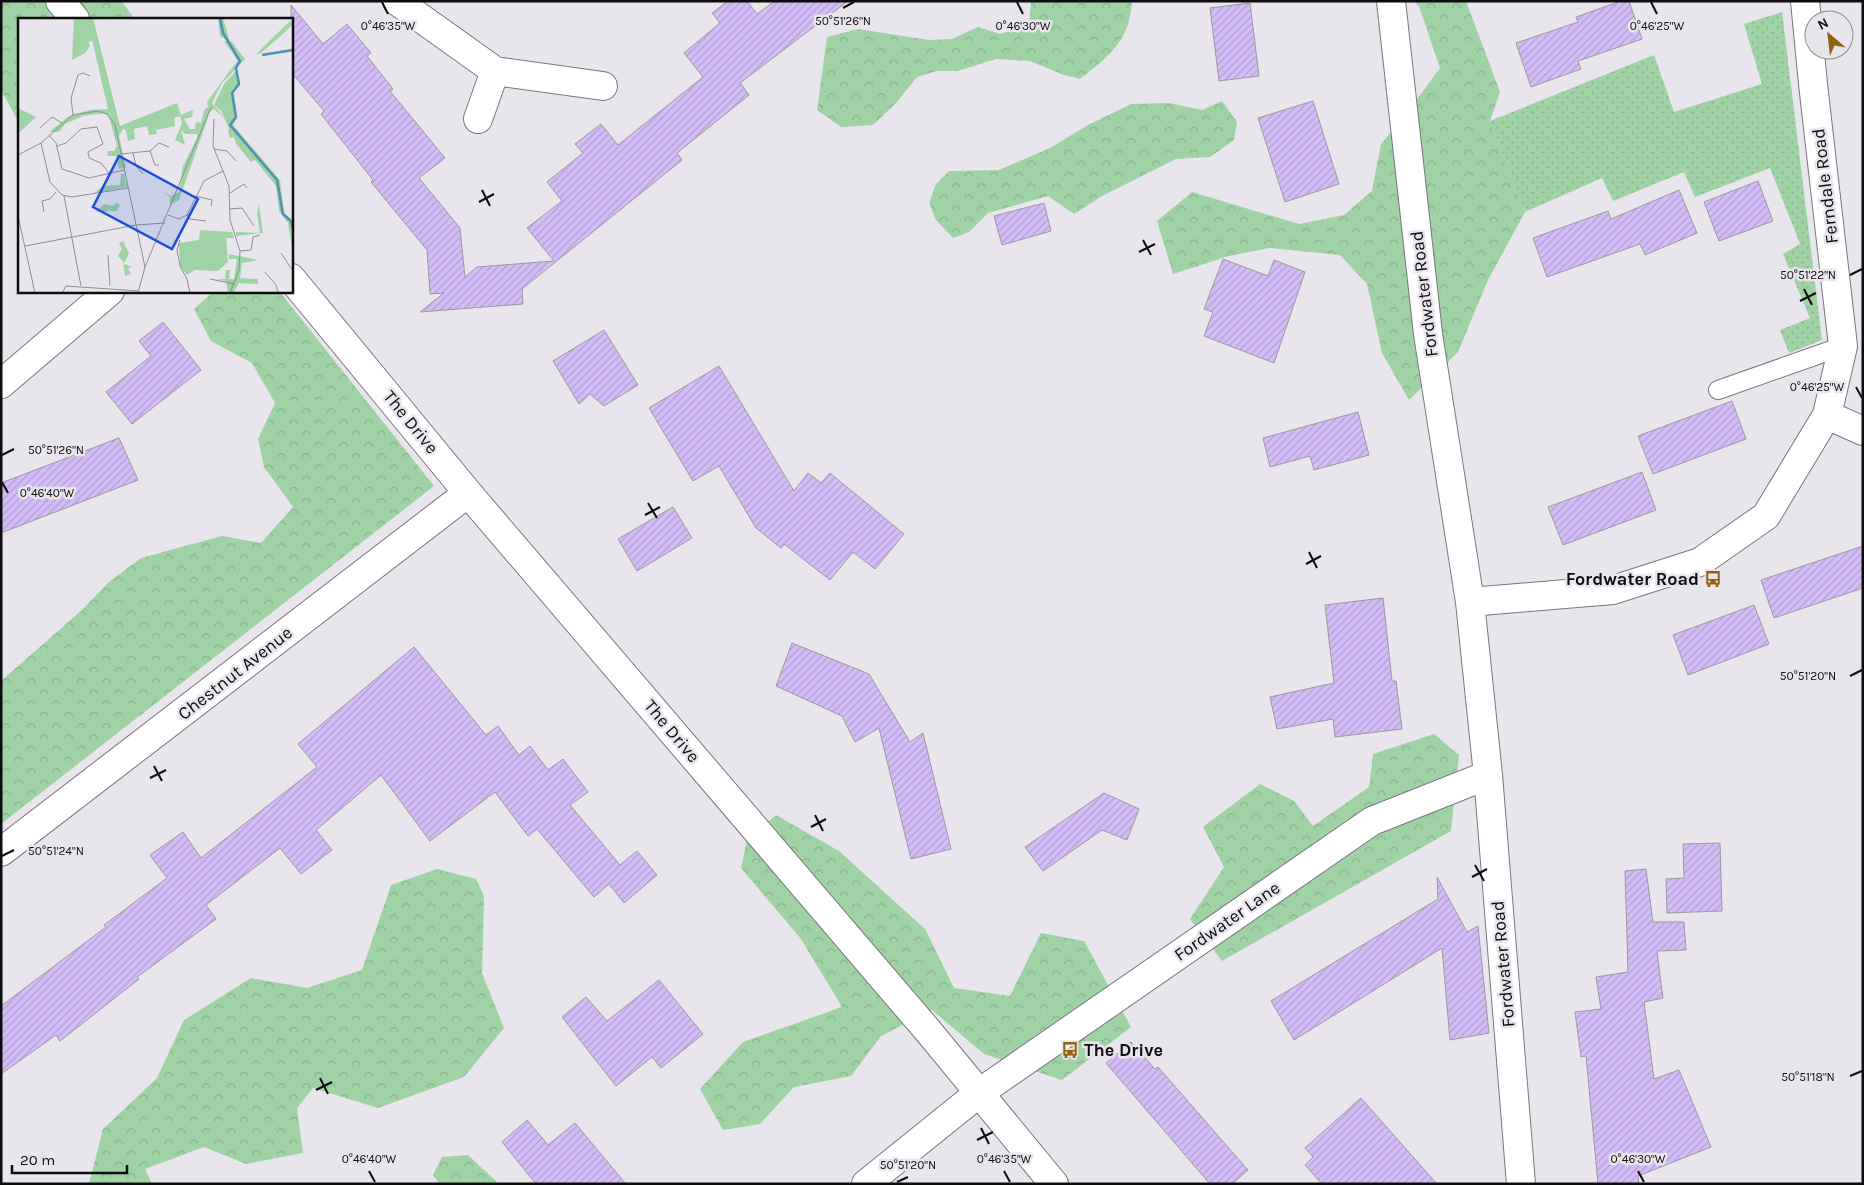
<svg xmlns="http://www.w3.org/2000/svg" width="1864" height="1185" viewBox="0 0 1864 1185" font-family="Karla,sans-serif">
<defs>
<pattern id="grass-dots" width="8" height="8" patternUnits="userSpaceOnUse" patternTransform="scale(1.25)"><rect width="8" height="8" fill="#9fd3a5"/><path d="M2 2h.1M6 6h.1" fill="none" stroke="#88b48d" stroke-width="1.8" stroke-linecap="round"/></pattern>
<pattern id="forest-crowns" width="20" height="18" patternUnits="userSpaceOnUse" patternTransform="scale(1.25)"><rect width="20" height="18" fill="#9fd3a5"/><path d="M2 6a3 3 0 1 1 6 0M12 15a3 3 0 1 1 6 0" fill="none" stroke="#88b48d"/></pattern>
<pattern id="building-hatch" width="6" height="6" patternUnits="userSpaceOnUse" patternTransform="scale(1.25)"><rect width="6" height="6" fill="#d3bcf8"/><path d="M-1 1l2-2M0 6l6-6M5 7l2-2" fill="none" stroke="#b4a0d3"/></pattern>
</defs>
<rect width="100%" height="100%" fill="#e8e5ec"/>
<path fill="url(#grass-dots)" d="M1782,12L1822,340L1789,353L1780,330L1810,318L1783,254L1800,244L1770,168L1695,197L1684,172L1613,201L1602,178L1525,212L1490,121L1654,55L1674,112L1762,84L1744,24Z"/>
<path fill="url(#forest-crowns)" d="M1,1H121L135,19H19V123L1,90Z
M1031,1H1132C1131,13 1129,26 1123,36C1113,54 1096,66 1080,79L1064,75L1030,61L996,59L958,71H937L917,77L896,103L873,125L841,127L817,110L827,37L858,29L929,40L952,39L978,27L1000,34L1029,25Z
M1413,1H1466L1500,92L1490,121L1525,212L1488,280L1458,352L1409,400L1382,353L1367,284L1340,255L1269,248L1229,256L1173,274L1157,221L1192,192L1299,224L1344,215L1372,191L1381,144L1404,117L1440,68L1419,6Z
M1222,101L1237,122L1234,140L1210,157L1176,159L1102,196L1074,214L1048,196L988,213L969,232L953,238L936,220L929,203L936,184L949,171L999,170L1050,148L1088,125L1131,104L1169,103L1202,110Z
M214,291H279L434,486L1,824V681L82,610L109,582L141,558L222,536L261,543L293,507L264,467L258,439L275,403L252,363L211,341L194,309Z
M1434,734L1459,755L1451,831L1222,961L1190,919L1224,867L1203,827L1260,784L1294,801L1313,826L1369,787L1373,754Z
M776,815L839,851L925,929L954,988L1010,996L1041,933L1084,941L1131,1027L1062,1080L984,1054L932,1010L881,1036L851,1076L794,1087L760,1124L723,1130L700,1089L743,1042L842,1007L801,939L741,868L747,840Z
M437,869L476,879L484,896L482,973L504,1028L464,1077L378,1108L313,1088L297,1108L303,1153L246,1164L204,1147L145,1169L152,1184H89L103,1129L157,1078L184,1020L251,978L307,988L362,970L391,885Z
M468,1155L499,1184H440L433,1175L442,1157Z"/>
<path fill="url(#building-hatch)" stroke="#9c9aa0" d="M728,1H747L757,14L775,1H848L740,83L749,95L677,153L682,160L522,289L523,304L420,312L444,293L430,294L427,250L371,182L373,180L321,114L324,111L291,72V5L323,44L347,24L371,53L367,56L393,89L390,91L445,158L419,178L460,228L465,277L477,267L554,261L527,228L562,201L547,182L583,153L575,144L601,124L618,145L703,77L684,53L720,23L712,13Z
M1621,1H1629L1642,39L1578,61L1581,69L1531,87L1516,43L1578,22L1576,17Z
M1250,3L1259,76L1219,81L1210,8Z
M1313,101L1339,184L1285,202L1258,118Z
M1758,181L1773,221L1719,241L1704,202Z
M1679,190L1697,233L1645,255L1640,244L1547,277L1533,238L1608,211L1611,219Z
M1044,203L1051,231L1002,245L994,216Z
M1223,259L1268,276L1274,260L1305,272L1274,363L1204,336L1213,312L1204,309Z
M163,322L201,370L132,424L106,392L151,356L139,341Z
M604,330L638,385L604,406L590,394L579,404L553,361Z
M719,366L794,491L808,473L821,483L830,473L904,534L875,569L853,552L830,580L784,544L781,548L756,528L719,466L693,481L649,408Z
M1732,401L1746,439L1653,474L1638,436Z
M1358,412L1369,455L1314,470L1310,456L1270,467L1263,438Z
M119,438L138,480L1,533V483Z
M1642,472L1656,510L1563,545L1548,507Z
M673,507L692,538L637,571L618,539Z
M1863,546V588L1774,618L1761,580Z
M1383,598L1392,681H1396L1402,729L1335,737L1333,719L1277,729L1270,697L1334,683L1325,605Z
M1754,605L1769,644L1688,675L1673,635Z
M792,643L869,674L910,742L923,733L951,849L911,859L879,728L855,742L842,716L776,686Z
M414,647L486,735L498,726L519,755L530,746L548,770L563,759L588,792L570,805L620,865L637,851L657,875L624,903L609,884L594,897L537,829L528,836L495,792L430,841L381,775L316,830L332,850L301,874L280,848L206,905L216,919L137,977L139,979L60,1041L56,1035L1,1074V1006L106,927L104,925L167,878L150,855L183,832L201,858L317,767L298,744Z
M1104,793L1139,809L1127,840L1102,830L1043,871L1025,847Z
M1720,843L1722,911L1667,913L1666,879L1684,878L1683,844Z
M1646,869L1653,922H1684L1686,950L1657,951L1663,998L1644,1002L1654,1079L1679,1070L1711,1147L1638,1176L1639,1184H1598L1586,1056L1581,1057L1575,1012L1601,1009L1596,977L1628,972L1625,871Z
M1437,877L1467,932L1478,926L1489,1033L1450,1040L1442,948L1294,1040L1271,1001L1438,899Z
M659,980L703,1034L661,1068L652,1057L616,1086L562,1017L586,997L607,1021Z
M1131,1042L1155,1069L1158,1067L1248,1170L1232,1184H1210L1106,1063Z
M1361,1098L1437,1184H1322L1305,1165L1313,1157L1305,1148Z
M527,1120L548,1145L575,1123L626,1184H536L502,1142Z"/>
<g fill="none" stroke-linecap="round" stroke-linejoin="round">
<g stroke="#79777d" stroke-width="20">
<path id="service" d="M1718,390L1843,346"/>
</g>
<g stroke="#79777d" stroke-width="30">
<path id="minor" d="M60,1L75,19
M397,1L495,71L603,86
M1391,1L1428,334L1470,602L1488,775L1521,1184
M478,119L495,71
M291,278L468,493L929,1032L1054,1184
M1,384L110,291
M1827,415L1863,431
M1470,602L1613,590L1700,562L1766,516L1827,415L1843,346L1813,84L1805,1
M1,852L468,493
M866,1184L979,1093L1372,821L1488,775"/>
</g>
<use href="#service" stroke="#fff" stroke-width="18"/>
<use href="#minor" stroke="#fff" stroke-width="28"/>
</g>
<path fill="none" stroke="#0d0c0e" stroke-width="2" d="M382,2L388,14M1017,2L1023,14M1651,2L1657,14M843,8L854,2M482,190L490,206M479,202L494,194M1143,240L1151,255M1139,252L1155,244M1850,275L1862,269M1804,289L1812,305M1800,301L1816,293M1856,387L1862,398M2,455L14,449M2,482L8,493M648,503L657,518M645,515L660,507M1309,552L1317,568M1306,564L1321,556M1850,676L1862,670M154,766L162,781M150,778L166,770M815,815L823,831M811,827L826,819M2,856L14,850M1475,865L1484,881M1472,877L1487,869M1850,1076L1862,1071M320,1078L328,1094M316,1090L332,1082M981,1128L989,1144M977,1140L993,1132M369,1171L375,1182M1004,1171L1010,1182M1638,1171L1644,1182M897,1182L908,1177"/>
<defs>
<g id="bus-bare" transform="scale(1.35)"><path d="M-5-6H5V4H4V6H2V4H-2V6H-4V4H-5ZM-3.5-4V0h7V-4ZM-3.5 1.2v1.5H-2V1.2ZM2 1.2v1.5H3.5V1.2Z" fill="#91640f" stroke="#e8e5ec" stroke-width="2.5" paint-order="stroke"/></g>
</defs>
<g fill-rule="evenodd">
<use href="#bus-bare" x="1713" y="579"/>
<use href="#bus-bare" x="1070" y="1050"/>
</g>
<g text-anchor="middle" dominant-baseline="central" stroke-width="5" stroke-linejoin="round" paint-order="stroke">
<g font-size="18" fill="#0d0c0e" stroke="#e8e5ec">
<text transform="translate(1825 186) rotate(-97)">Ferndale Road</text>
<text transform="translate(1424 294) rotate(-97)">Fordwater Road</text>
<text transform="translate(411 422) rotate(51)">The Drive</text>
<text transform="translate(235 673) rotate(-38)">Chestnut Avenue</text>
<text transform="translate(672 731) rotate(50)">The Drive</text>
<text transform="translate(1227 921) rotate(-35)">Fordwater Lane</text>
<text transform="translate(1503 964) rotate(-95)">Fordwater Road</text>
</g>
<g font-size="18" font-weight="bold" fill="#0d0c0e" stroke="#e8e5ec" text-anchor="end">
<text x="1699" y="579">Fordwater Road</text>
<text x="1084" y="1050" text-anchor="start">The Drive</text>
</g>
</g>
<g transform="translate(18 18)">
<rect width="275" height="275" fill="#e8e5ec"/>
<path d="M56,0H69L75,23L70,24L72,28L67,35L54,42ZM206,23H213L227,41L215,54L213,51L220,43ZM218,53L222,67L216,74L219,99L215,107L262,162L266,195L275,204V236L270,205L261,193L258,168L237,142L233,144L219,127L203,93L196,87L206,66ZM211,236L240,242L224,245L222,260L240,261V266L221,265L215,275H210L208,263L197,261H207L208,252H212L211,261H216L219,241H211Z" fill="#9fd3a5"/>
<path d="M69,0H75L102,108L108,106L101,118L108,150L101,151L98,138H89L90,133H96L99,128L91,98L86,95L65,98L47,106L41,114H31L51,98L72,92L90,91ZM200,0H205L212,24L202,18ZM272,3L275,6L267,14L243,35L237,37ZM213,51L215,54L204,65L194,85L207,101L196,91L192,94L161,182L152,187V179L145,174L153,178L161,174L165,148L179,120V116H167L163,112L167,127L157,122L164,105L162,97L175,92L174,99L166,101L172,111H177L178,104L183,105L186,92L190,89L189,84ZM0,90L18,99L0,116L1,104ZM217,95L219,99L215,107L245,143L217,114L216,119L212,120L210,113ZM103,156H106L109,169L76,175L85,168L102,167ZM98,185L102,186L99,193L78,194L86,186L95,188ZM241,186L245,215L218,218V214L242,215L239,196ZM105,223L111,235L106,246L115,249L110,250L113,256L107,258L105,243L100,238L104,231L101,225Z" fill="#9fd3a5"/>
<path d="M182,212L214,214L216,220H208L210,244L200,253L177,252L169,257L162,248L161,225L181,222Z" fill="#9fd3a5"/>
<path d="M159,85L163,98L156,100L157,108L138,112L139,116L131,117L129,108L116,111L117,121L110,123L108,113L102,108Z" fill="#9fd3a5"/>
<path fill="none" stroke="#5091b4" stroke-width="2.5" d="M202,0L205,15L222,43L218,50L221,66L214,75L218,99L212,107L259,162L265,196L273,203L275,212M244,37L275,32"/>
<path fill="none" stroke="#908e93" stroke-width="1" d="M55,97L53,80L60,57L65,55L72,58M196,101L195,128L211,168L212,202L222,233L221,252L212,275M22,110L34,99L44,105M31,117L38,125L44,151L71,160L106,152M23,125L32,164L44,177L54,179L110,170M39,128L48,125L63,111L79,109L85,126L70,134L71,140L83,145L91,155M196,131L209,133L218,143M132,133L137,147H141M115,135L118,148L125,156M103,136L132,133L141,125L151,129M0,137L23,125L55,97L79,93L89,96L97,107L127,249M212,175L226,166L229,170M46,178L63,268M178,178L194,182L193,188M212,191L224,190L236,208M26,194L24,183L32,181L38,174M150,197L161,201L169,197L186,163L205,153M169,197L172,201L188,203M0,198L17,275M162,222L159,232L162,248L169,261L172,275M7,228L118,207L147,205M222,233L233,232L235,219L242,217M263,235L275,253M90,237L92,268M247,254L258,267L260,275M192,261L217,266M44,275L48,268L121,273M120,275L127,249L193,89"/>
<path fill="#1d4ed8" fill-opacity="0.15" stroke="#1d4ed8" stroke-width="2.5" d="M101,138L180,181L154,231L75,189Z"/>
<rect width="275" height="275" fill="none" stroke="#0d0c0e" stroke-width="2.5"/>
</g>
<g font-size="12" text-anchor="middle" fill="#0d0c0e" stroke="#e8e5ec" stroke-width="5" stroke-linejoin="round" paint-order="stroke">
<text x="843" y="25">50°51'26"N</text>
<text x="388" y="30">0°46'35"W</text>
<text x="1023" y="30">0°46'30"W</text>
<text x="1657" y="30">0°46'25"W</text>
<text x="1808" y="279">50°51'22"N</text>
<text x="1817" y="391">0°46'25"W</text>
<text x="56" y="454">50°51'26"N</text>
<text x="47" y="497">0°46'40"W</text>
<text x="1808" y="680">50°51'20"N</text>
<text x="56" y="855">50°51'24"N</text>
<text x="1808" y="1081">50°51'18"N</text>
<text x="369" y="1163">0°46'40"W</text>
<text x="1004" y="1163">0°46'35"W</text>
<text x="1638" y="1163">0°46'30"W</text>
<text x="908" y="1169">50°51'20"N</text>
</g>
<rect width="1864" height="1185" fill="none" stroke="#0d0c0e" stroke-width="5"/>
<g transform="translate(1829 35) rotate(332)"><circle r="24" fill="#e8e5ec" stroke="#908e93"/>
<path d="M0-4L9 19L0 12L-9 19Z" fill="#91640f"/>
<text y="-8" font-size="14" font-weight="bold" text-anchor="middle" fill="#0d0c0e">N</text>
</g>
<path d="M12 1165v8h115v-8" fill="none" stroke="#0d0c0e" stroke-width="2.5"/>
<text x="20" y="1165" font-size="15" fill="#0d0c0e" stroke="#e8e5ec" stroke-width="4" paint-order="stroke">20 m</text>
</svg>
